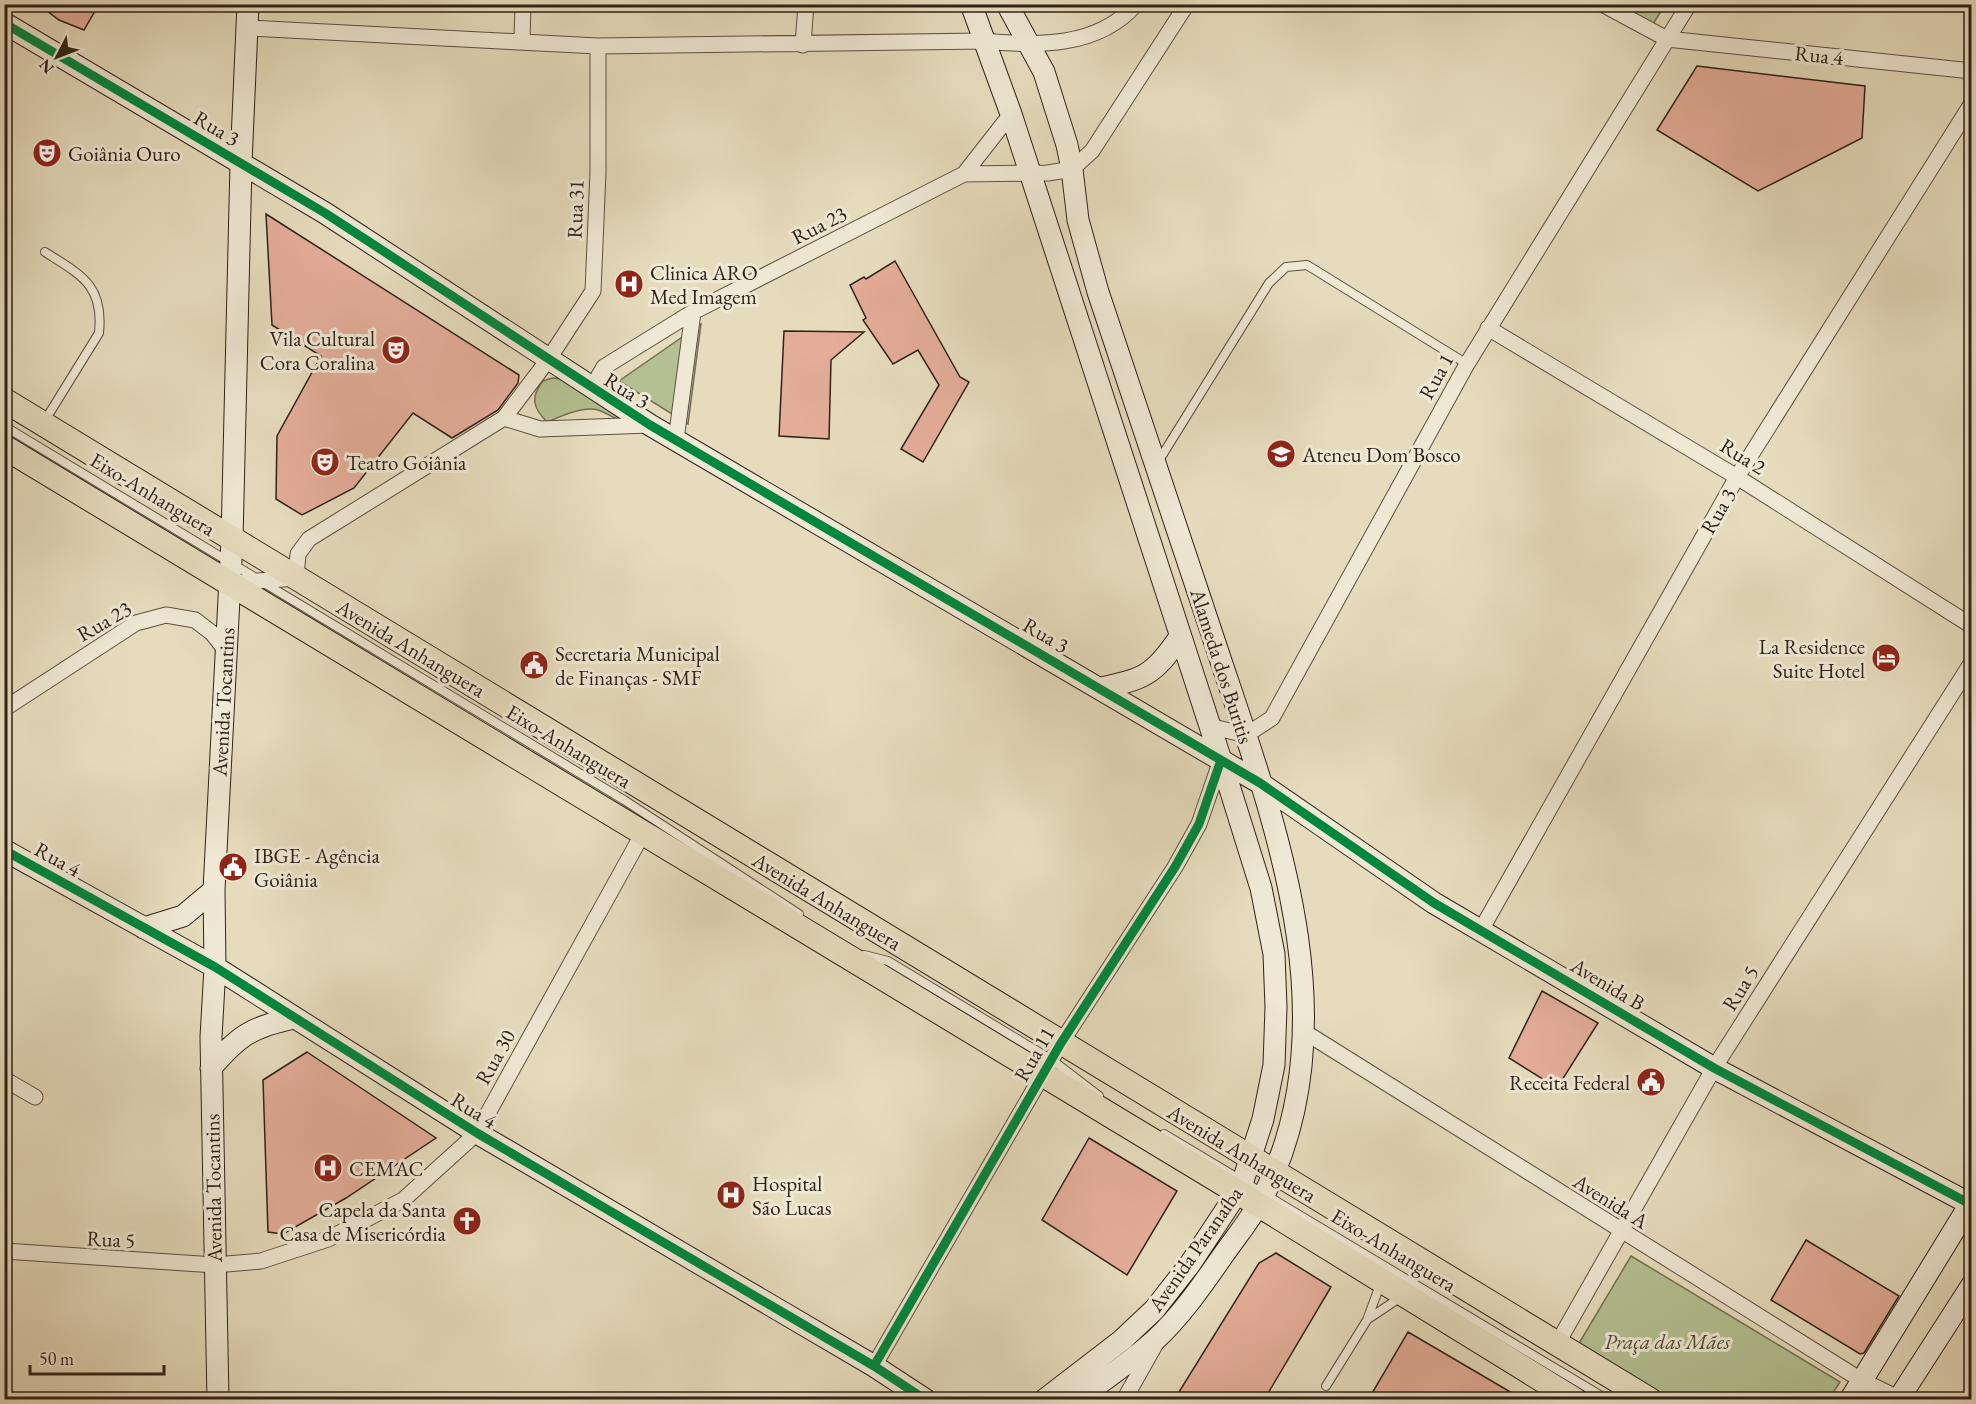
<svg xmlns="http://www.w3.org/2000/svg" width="1976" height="1404" viewBox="0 0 1976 1404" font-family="'EB Garamond',serif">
<rect width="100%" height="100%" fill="#e6dcbd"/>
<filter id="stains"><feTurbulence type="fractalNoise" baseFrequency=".00333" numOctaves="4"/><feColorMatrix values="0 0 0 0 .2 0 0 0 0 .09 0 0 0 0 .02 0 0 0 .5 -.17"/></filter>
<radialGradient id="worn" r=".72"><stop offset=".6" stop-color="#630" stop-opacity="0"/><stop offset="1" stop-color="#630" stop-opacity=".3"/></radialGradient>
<path fill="#b4c092" stroke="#727156" stroke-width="1.5" d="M1619,5H1665L1653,24Z
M701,324L688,424L619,381Z
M552,378L563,379L625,418C614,421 608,413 598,410C582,406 562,416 547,422C533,408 530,397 543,381Z
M1631,1256L1840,1382L1829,1399H1658L1575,1350Z"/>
<path fill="#e4ad99" stroke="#2f2219" stroke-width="1.5" d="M38,4H99L84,30L59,20Z
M1697,66L1865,86L1862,138L1758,191L1657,130Z
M266,214L519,375L518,383L498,410L452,438L413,413L354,488L302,515L276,499L277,436L321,356L272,325Z
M895,261L960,377L969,382L923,462L901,449L939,385L918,350L893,364L863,320L866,318L850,285L864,277L866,279Z
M784,331L864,332L831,360L829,439L779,436Z
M1542,991L1598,1023L1557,1088L1509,1058Z
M307,1052L436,1138L346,1198L283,1234L268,1232L263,1080Z
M1089,1138L1177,1191L1127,1275L1042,1220Z
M1806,1240L1899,1296L1864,1353L1860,1354L1771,1300Z
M1276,1253L1331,1287L1264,1400H1174L1259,1263Z
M1408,1332L1478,1373L1524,1400H1368Z"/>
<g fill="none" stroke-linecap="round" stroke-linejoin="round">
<g stroke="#5d5042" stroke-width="10">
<path id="lane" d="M44,422L99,333C104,285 81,275 45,252
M4,426L624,800L799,914
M1158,462L1269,283L1286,267L1307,265L1467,364
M864,955L888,961L1052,1060L1099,1096L1046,1072L888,975Z
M1164,1134L1608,1400
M1368,1319L1401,1297
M1326,1386L1367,1320L1380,1285"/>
</g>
<g stroke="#5d5042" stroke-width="17">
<path id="street" d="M1602,4L1667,39L1972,71
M248,28L598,46L984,41C1036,46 1098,48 1136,4
M522,40L523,4
M803,45L806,4
M964,174L1048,173L1072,169L1092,151L1187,4
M1488,328L1737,477L1972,626
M591,389L604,367L693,312L964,174L1011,114
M504,418L540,429L650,425
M676,440L693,312
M231,583L296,578L298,554L309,539L504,418L548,360L593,291L598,172V46
M4,709L136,623L166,615L195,620L212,633L226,651
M1209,726L1246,735L1272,718L1467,364L1689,4
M1481,930L1737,477L1972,103
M1303,1031L1861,1380L1902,1400
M4,1079L35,1097
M4,1251L215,1265L261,1261L328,1239L403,1200L477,1133L643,833
M1557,1344L1714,1068L1972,662
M874,1366L1061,1043L1175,867L1199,824L1221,760
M1124,1400L1155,1345"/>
</g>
<g stroke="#2f2219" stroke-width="23">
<path id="secondary" d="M971,4L1011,114L1221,760L1261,888L1274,954L1276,1007L1274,1065L1263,1119L1241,1187L1190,1264L1154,1310L1122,1340L1044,1400
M1007,4L1044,72L1067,145L1072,169L1078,220L1098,292C1139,416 1180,540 1222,664C1278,830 1349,1024 1265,1193C1254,1215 1238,1234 1224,1254C1203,1284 1182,1315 1155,1340C1131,1362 1103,1380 1077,1400
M4,23L325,213L650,425L1260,783L1434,903L1714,1068L1972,1205
M1101,688C1144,679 1154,675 1179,638
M4,850L215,967L477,1133L874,1366L926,1400
M144,928L183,916L214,890
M211,1068C239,1035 252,1027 294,1018
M218,1400L211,1037L215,967L214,890L232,540L241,163L248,4
M1850,1400L1972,1201
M1898,1400L1972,1285"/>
</g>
<g stroke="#2f2219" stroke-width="26">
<path id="primary" d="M4,400L1650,1400
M4,447L1259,1205L1575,1400"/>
</g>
<use href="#lane" stroke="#efe8d4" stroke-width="8"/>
<use href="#street" stroke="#efe8d4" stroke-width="15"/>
<use href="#secondary" stroke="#efe8d4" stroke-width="21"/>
<use href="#primary" stroke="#e6dcbd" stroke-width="24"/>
<g stroke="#efe8d4" stroke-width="13">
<path id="cycleway" d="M4,23L325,213L650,425L1260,783L1434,903L1714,1068L1972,1205
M4,850L215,967L477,1133L874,1366L926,1400
M874,1366L1061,1043L1175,867L1199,824L1221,760"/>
</g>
<use href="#cycleway" stroke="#00873e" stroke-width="9"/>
</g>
<defs>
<g id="theatre-disc" transform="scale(1.5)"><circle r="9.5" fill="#8f2418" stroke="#efe8d4"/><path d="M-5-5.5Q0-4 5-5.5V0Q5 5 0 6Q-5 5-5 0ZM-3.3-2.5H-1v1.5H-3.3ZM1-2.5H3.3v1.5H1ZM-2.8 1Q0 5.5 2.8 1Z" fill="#fff"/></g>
<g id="hospital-disc" transform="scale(1.5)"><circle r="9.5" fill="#8f2418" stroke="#efe8d4"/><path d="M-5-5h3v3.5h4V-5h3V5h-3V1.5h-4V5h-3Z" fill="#fff"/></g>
<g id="school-disc" transform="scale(1.5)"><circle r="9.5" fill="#8f2418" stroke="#efe8d4"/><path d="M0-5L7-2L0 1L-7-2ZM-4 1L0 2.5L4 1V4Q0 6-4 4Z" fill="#fff"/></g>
<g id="hotel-disc" transform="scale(1.5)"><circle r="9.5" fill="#8f2418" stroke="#efe8d4"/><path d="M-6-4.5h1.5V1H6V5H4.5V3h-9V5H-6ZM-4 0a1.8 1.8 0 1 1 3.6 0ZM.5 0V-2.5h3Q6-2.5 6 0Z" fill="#fff"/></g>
<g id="civic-disc" transform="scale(1.5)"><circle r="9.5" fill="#8f2418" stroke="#efe8d4"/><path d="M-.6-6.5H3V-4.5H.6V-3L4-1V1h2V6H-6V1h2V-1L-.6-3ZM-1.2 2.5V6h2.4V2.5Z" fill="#fff"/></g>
<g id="church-disc" transform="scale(1.5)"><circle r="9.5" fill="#8f2418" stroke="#efe8d4"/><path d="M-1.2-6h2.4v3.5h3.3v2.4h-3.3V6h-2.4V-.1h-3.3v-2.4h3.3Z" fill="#fff"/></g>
</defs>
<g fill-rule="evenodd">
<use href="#theatre-disc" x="47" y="153"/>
<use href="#hospital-disc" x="629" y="284"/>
<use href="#theatre-disc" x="396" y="350"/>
<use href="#school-disc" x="1281" y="454"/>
<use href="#theatre-disc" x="325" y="462"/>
<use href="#hotel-disc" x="1886" y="658"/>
<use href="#civic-disc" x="534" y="665"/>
<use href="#civic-disc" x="233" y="867"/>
<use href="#civic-disc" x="1651" y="1082"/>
<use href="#hospital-disc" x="328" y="1168"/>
<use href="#hospital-disc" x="731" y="1195"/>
<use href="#church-disc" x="467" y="1221"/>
</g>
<g text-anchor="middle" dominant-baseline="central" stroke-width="6" stroke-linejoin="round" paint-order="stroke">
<g font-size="21" fill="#2f2219" stroke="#efe8d4">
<text transform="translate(1819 55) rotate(6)">Rua 4</text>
<text transform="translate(217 128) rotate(31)">Rua 3</text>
<text transform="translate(575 209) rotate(-88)">Rua 31</text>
<text transform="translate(819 225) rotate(-27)">Rua 23</text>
<text transform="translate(1436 376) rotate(-61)">Rua 1</text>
<text transform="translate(627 390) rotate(32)">Rua 3</text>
<text transform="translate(1743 456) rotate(32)">Rua 2</text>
<text transform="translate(153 494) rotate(31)">Eixo-Anhanguera</text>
<text transform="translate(1718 511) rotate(-60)">Rua 3</text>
<text transform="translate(104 621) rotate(-30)">Rua 23</text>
<text transform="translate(1046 635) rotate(30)">Rua 3</text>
<text transform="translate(411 648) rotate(31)">Avenida Anhanguera</text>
<text transform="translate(1222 666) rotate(72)">Alameda dos Buritis</text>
<text transform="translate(223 702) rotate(-87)">Avenida Tocantins</text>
<text transform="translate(569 746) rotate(31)">Eixo-Anhanguera</text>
<text transform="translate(58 859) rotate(29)">Rua 4</text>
<text transform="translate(827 901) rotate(31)">Avenida Anhanguera</text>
<text transform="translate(1608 984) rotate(31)">Avenida B</text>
<text transform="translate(1740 988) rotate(-58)">Rua 5</text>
<text transform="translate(1034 1054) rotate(-60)">Rua 11</text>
<text transform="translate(495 1057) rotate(-61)">Rua 30</text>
<text transform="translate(474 1110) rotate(32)">Rua 4</text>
<text transform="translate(1242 1153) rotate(31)">Avenida Anhanguera</text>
<text transform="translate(213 1188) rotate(-91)">Avenida Tocantins</text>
<text transform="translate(1611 1201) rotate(32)">Avenida A</text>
<text transform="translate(111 1239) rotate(3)">Rua 5</text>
<text transform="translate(1195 1249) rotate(-55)">Avenida Paranaíba</text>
<text transform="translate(1394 1250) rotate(31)">Eixo-Anhanguera</text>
</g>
<g font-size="21" fill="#2f2219" stroke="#efe8d4" text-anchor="start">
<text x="68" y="153">Goiânia Ouro</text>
<text x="650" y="272">Clinica ARO<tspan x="650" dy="24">Med Imagem</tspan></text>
<text x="375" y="338" text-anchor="end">Vila Cultural<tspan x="375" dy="24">Cora Coralina</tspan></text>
<text x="1302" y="454">Ateneu Dom Bosco</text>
<text x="346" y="462">Teatro Goiânia</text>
<text x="1865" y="646" text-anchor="end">La Residence<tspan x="1865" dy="24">Suite Hotel</tspan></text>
<text x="555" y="653">Secretaria Municipal<tspan x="555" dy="24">de Finanças - SMF</tspan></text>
<text x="254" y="855">IBGE - Agência<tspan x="254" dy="24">Goiânia</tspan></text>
<text x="1630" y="1082" text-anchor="end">Receita Federal</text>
<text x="349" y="1168">CEMAC</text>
<text x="752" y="1183">Hospital<tspan x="752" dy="24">São Lucas</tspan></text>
<text x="446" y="1209" text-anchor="end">Capela da Santa<tspan x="446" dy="24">Casa de Misericórdia</tspan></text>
</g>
<g font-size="21" font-style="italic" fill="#504a37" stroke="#efe8d4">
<text x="1667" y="1341">Praça das Mães</text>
</g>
</g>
<rect width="1976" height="1404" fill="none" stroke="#e6dcbd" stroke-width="24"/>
<rect x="6" y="6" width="1964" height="1392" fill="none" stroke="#2f2219" stroke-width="3"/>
<rect x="12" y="12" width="1952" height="1380" fill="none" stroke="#2f2219" stroke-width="1.5"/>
<g transform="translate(57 57) rotate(228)" stroke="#efe8d4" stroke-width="4.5" paint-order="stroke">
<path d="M0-4.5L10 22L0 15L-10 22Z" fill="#2f2219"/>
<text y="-9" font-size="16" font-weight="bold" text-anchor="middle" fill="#2f2219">N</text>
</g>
<path d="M30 1365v9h134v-9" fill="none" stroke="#2f2219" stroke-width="3"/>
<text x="39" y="1365" font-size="18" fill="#2f2219" stroke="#efe8d4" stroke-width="4.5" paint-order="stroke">50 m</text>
<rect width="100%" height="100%" filter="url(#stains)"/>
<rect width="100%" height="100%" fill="url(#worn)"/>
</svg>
